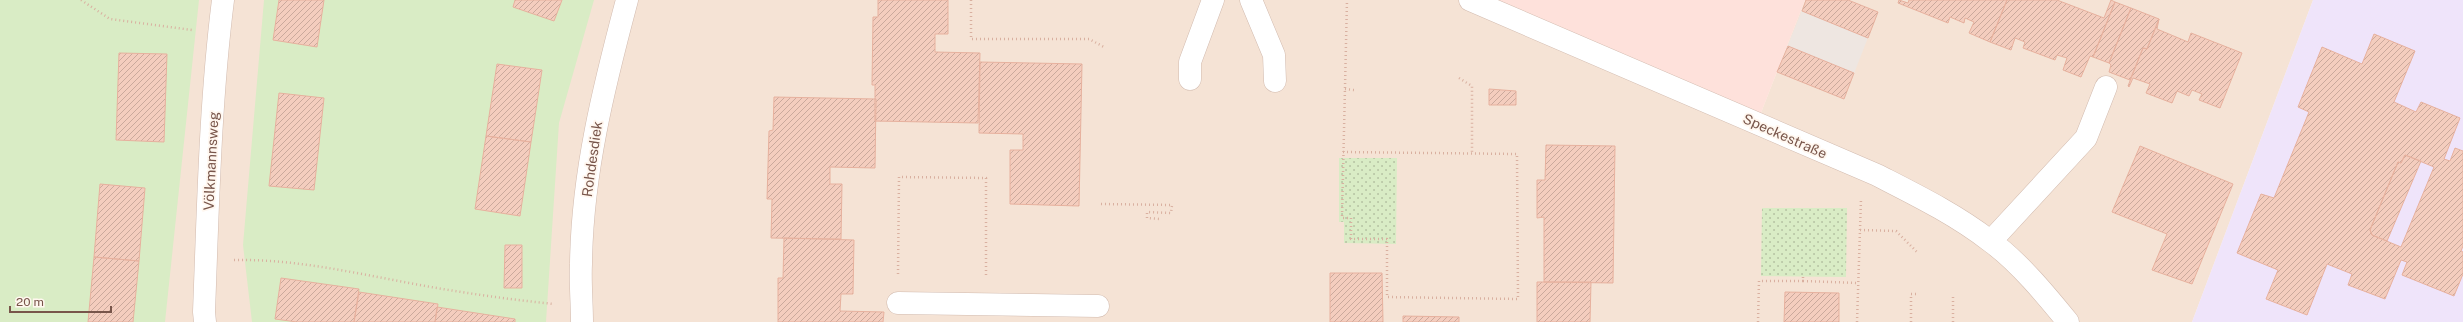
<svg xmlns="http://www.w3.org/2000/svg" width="2463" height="322" viewBox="0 0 2463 322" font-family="'Public Sans',sans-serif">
<defs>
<pattern id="park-dots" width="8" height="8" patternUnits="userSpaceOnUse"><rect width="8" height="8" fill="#d9ecc5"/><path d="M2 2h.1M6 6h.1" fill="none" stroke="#b5c2a2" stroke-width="1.8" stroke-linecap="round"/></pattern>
<pattern id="building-hatch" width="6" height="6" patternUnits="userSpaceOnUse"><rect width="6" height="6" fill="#f4cdbe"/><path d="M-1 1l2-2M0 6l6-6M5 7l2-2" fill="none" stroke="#caa99c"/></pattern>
</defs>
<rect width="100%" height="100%" fill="#fdf2e7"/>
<path fill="#f5e3d5" d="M0,0H1470L1757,123L1805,0H2313L2192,322H0Z"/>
<path fill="#fee1db" d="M1470,0H1805L1757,123Z"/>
<path fill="#eee6e1" d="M1806,0H1848L1878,12L1844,99L1777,72Z"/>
<path fill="#efe4fa" d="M2313,0H2463V322H2192Z"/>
<path fill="#d9ecc5" d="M0,0H199L165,322H0Z
M264,0H594L559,123L546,322H252L243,245Z"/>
<path fill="url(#park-dots)" d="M1339,158H1397L1396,244L1344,243V222H1339Z
M1762,208H1847L1846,277L1761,276Z"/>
<path fill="url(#building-hatch)" stroke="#e7b19e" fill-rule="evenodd" d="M279,0H324L317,47L273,40Z
M515,0H562L554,21L513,7Z
M878,0H948V34H935V52L980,53L978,123L875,121V85H872L873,17H878Z
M1806,0H1848L1878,12L1868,38L1802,11Z
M1899,0L1908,3L1909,0H2007L1990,42L1969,33L1974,22L1965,18L1964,23L1950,17L1948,23L1898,3Z
M2007,0H2057L2104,18L2111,0L2115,2L2093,57L2090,56L2081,77L2063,70L2067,58L2057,55L2055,60L2023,48L2025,42L2015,38L2011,50L1990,42Z
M2115,2L2131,8L2109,63L2093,57Z
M2131,8L2159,19L2147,49L2143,48L2130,80L2109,72L2111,65L2109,63Z
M2159,19L2157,29L2188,42L2191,33L2242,53L2220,108L2199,100L2202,94L2192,90L2189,96L2177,91L2172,103L2146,93L2150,84L2133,78L2129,87L2128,86L2143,48L2147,49Z
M2374,34L2415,51L2394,102L2416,112L2421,102L2460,118L2444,159L2450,161L2455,148L2463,151V246L2461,251L2463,252V274L2454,296L2402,275L2407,262L2401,260L2385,299L2348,285L2352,274L2327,264L2307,315L2266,299L2278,270L2237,253L2261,194L2274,198L2309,112L2298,107L2322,47L2362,64ZM2405,155L2434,167L2401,247L2372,235L2370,230L2398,162L2401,163Z
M1788,46L1854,73L1844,99L1777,72Z
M119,53L167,54L164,142L116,140Z
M980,62L1082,64L1079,206L1010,204V150H1023V134L979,133Z
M497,64L542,70L531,142L486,136Z
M1489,89L1516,91V105H1489Z
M279,93L324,98L314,190L269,186Z
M774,97L876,99L875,168L830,167V184H842L841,239L771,238L772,199H767L769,131L773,130Z
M486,136L531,142L520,216L475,209Z
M1546,145L1615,146L1613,283L1544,282V217L1537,218V180H1545Z
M2140,146L2233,184L2192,284L2152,270L2167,234L2112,212Z
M2405,155L2421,161L2387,241L2372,235L2370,230L2398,162L2401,163Z
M100,184L145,188L139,261L94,257Z
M784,238L854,240L853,294H841L840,311L884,312L883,322H778V278H783Z
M505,245H522V288H504Z
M94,257L139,261L133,322H88Z
M1330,273H1382L1383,322H1330Z
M281,278L359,289L354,322H297L275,319Z
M1537,282H1591L1590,322H1537Z
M359,292L438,304L435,322H354Z
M1785,292L1839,293V322H1784Z
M437,307L515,319V322H435Z
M1403,316L1459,317V322H1403Z"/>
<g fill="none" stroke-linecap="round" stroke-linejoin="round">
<g stroke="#d2bbaf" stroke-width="23">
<path id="minor" d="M1251,0L1274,55L1275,81
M1470,0L1877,175C1916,195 1955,214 1990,241C2018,261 2046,295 2068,322
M1190,79V62L1213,0
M1991,241L2086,138L2106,87
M898,303L1098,306
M205,322L204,312C208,208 210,103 223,0
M582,322C582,303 580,283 581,264C582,174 604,86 627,0"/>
</g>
<path stroke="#d9b0a0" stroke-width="2.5" stroke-dasharray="1 3" stroke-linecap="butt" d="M81,0L110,19L192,30
M971,0V39H1089L1104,47
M1459,78L1472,86V154
M1345,89L1354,90
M1343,152L1517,154L1518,299L1387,297V239H1351V218H1342L1347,0
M1101,204L1172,205L1171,213L1147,212V218L1160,219
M1860,230L1896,231L1918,253
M234,260C294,259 350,272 409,283C457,292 505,299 554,304
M898,274L899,177L986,178V276
M1803,277V281L1858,283
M1758,322L1759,281H1803
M1857,322L1861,199
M1911,322V294H1917
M1953,322V295"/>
<use href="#minor" stroke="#fff" stroke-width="22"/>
</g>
<g text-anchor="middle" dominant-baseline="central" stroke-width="3.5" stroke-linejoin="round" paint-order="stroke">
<g font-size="14" fill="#78554a" stroke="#fff7ef">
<text transform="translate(1785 136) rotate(24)">Speckestraße</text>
<text transform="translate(592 159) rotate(-82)">Rohdesdiek</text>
<text transform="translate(211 161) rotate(-87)">Völkmannsweg</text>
</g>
</g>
<path d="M10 306v6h101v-6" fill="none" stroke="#78554a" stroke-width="2"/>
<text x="16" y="306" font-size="12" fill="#78554a" stroke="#fff7ef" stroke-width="3" paint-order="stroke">20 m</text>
</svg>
